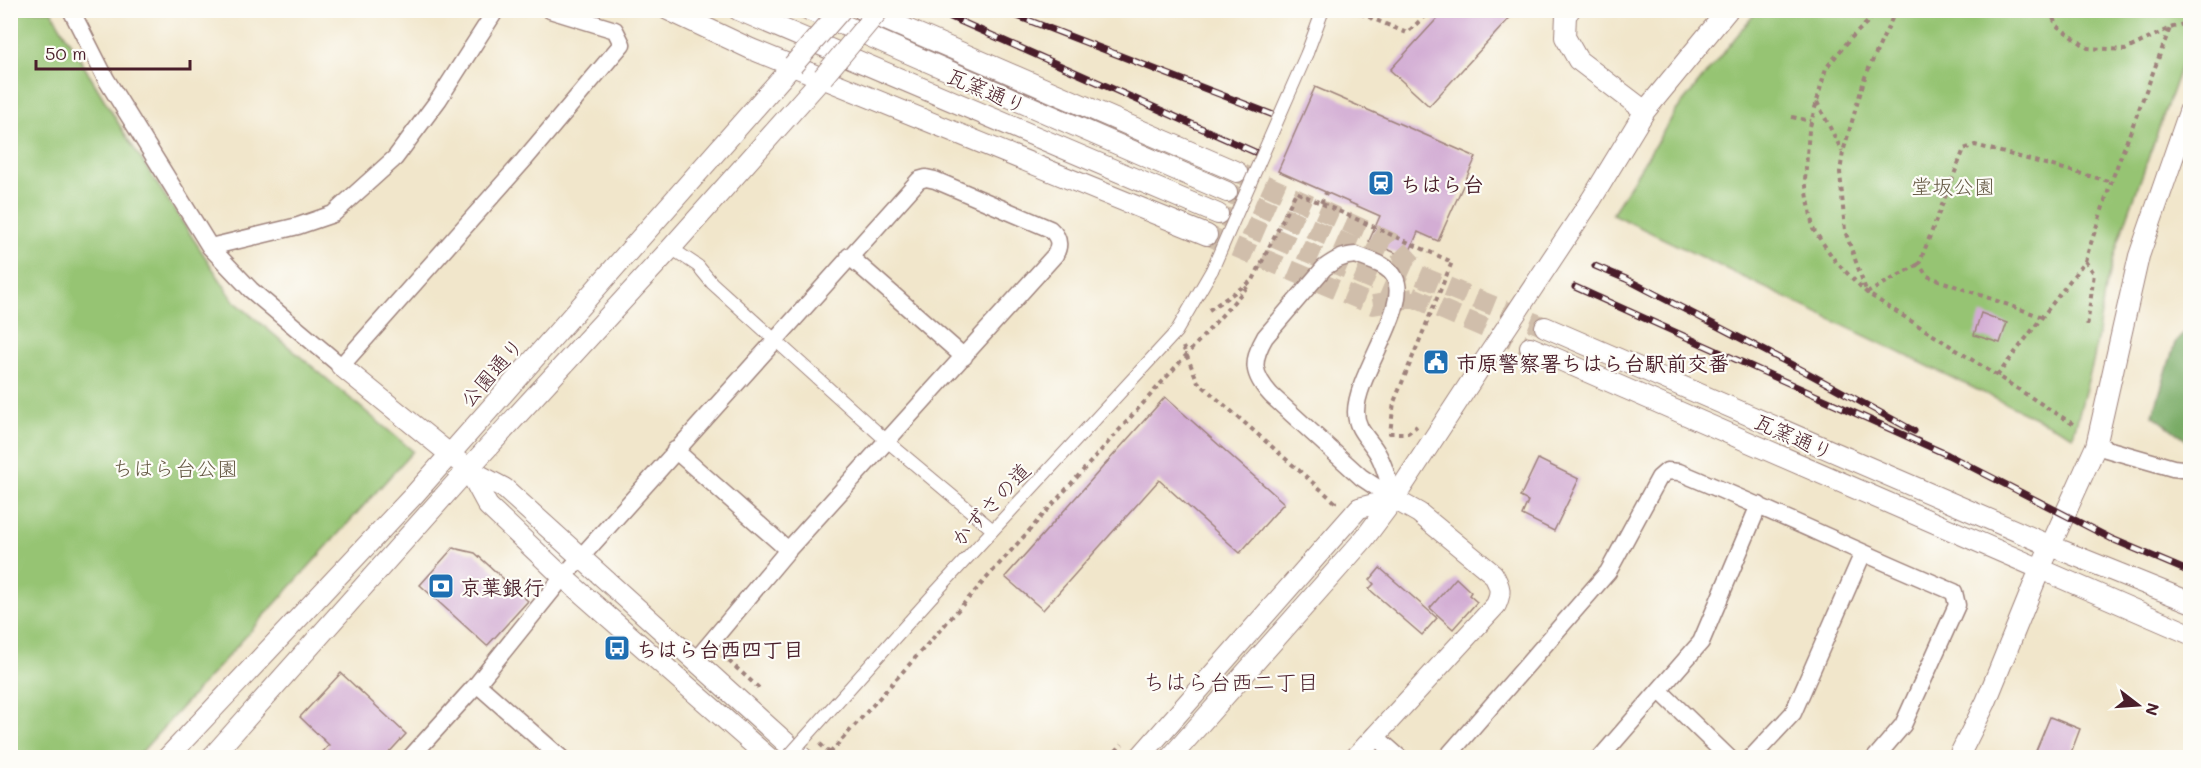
<svg xmlns="http://www.w3.org/2000/svg" width="2201" height="768" viewBox="0 0 2201 768" font-family="Mali,'Klee One',sans-serif">
<rect width="100%" height="100%" fill="#fdfcf7"/>
<filter id="ink" filterUnits="userSpaceOnUse"><feTurbulence type="fractalNoise" baseFrequency=".0167" numOctaves="2"/><feDisplacementMap in="SourceGraphic" scale="12" xChannelSelector="R" yChannelSelector="G"/><feConvolveMatrix kernelMatrix="1 2 1 2 8 2 1 2 1" color-interpolation-filters="sRGB"/></filter>
<filter id="wash" filterUnits="userSpaceOnUse"><feTurbulence type="fractalNoise" baseFrequency=".008" numOctaves="4" result="noise"/><feDisplacementMap in="SourceGraphic" scale="24" xChannelSelector="R" yChannelSelector="G"/><feGaussianBlur stdDeviation="1.35" result="paint"/><feColorMatrix in="noise" values="0 0 0 0 0 0 0 0 0 0 0 0 0 0 0 0 0 1.4 0 .05"/><feComposite in="paint" operator="in"/></filter>
<g filter="url(#wash)">
<rect width="100%" height="100%" fill="#f1e6cb"/>
<path fill="#96c473" stroke="#70724f" stroke-width="1.5" d="M10,11H51L126,136L234,301L413,451L137,757H11Z
M1757,11H2190V41L2118,243L2105,288L2094,358L2073,436L1612,214L1676,111Z"/>
<path fill="#78aa65" stroke="#616448" stroke-width="1.5" d="M2190,327V443L2153,415L2175,343Z"/>
<g id="blocks">
<path fill="#d3add4" d="M1445,10H1517L1429,106L1390,70Z
M1315,87L1476,157L1438,241L1418,232L1407,258L1369,241L1380,216L1278,171Z
M1981,313L2007,323L2000,343L1974,335Z
M1165,397L1284,503L1240,553L1159,480L1043,610L1005,577Z
M1538,459L1579,479L1554,531L1522,515L1528,501L1520,497Z
M453,548L475,553L528,601L487,646L420,585Z
M1380,568L1437,618L1422,635L1369,589L1374,584L1370,580Z
M1456,578L1471,592L1469,595L1477,602L1453,629L1430,608Z
M341,673L406,734L384,758H317L329,745L300,717Z
M2050,717L2080,729L2069,758H2033Z"/>
</g>
</g>
<g filter="url(#ink)">
<use href="#blocks" fill-opacity="0" stroke="#9e827b" stroke-width="1.5"/>
<g fill="none" stroke-linecap="round" stroke-linejoin="round">
<path stroke="#d0beab" stroke-width="20" stroke-dasharray="20 10" stroke-linecap="butt" d="M1237,172L1391,242L1419,271
M1227,192L1425,278L1545,327
M1218,214L1530,347
M1207,235L1373,305L1413,298"/>
<g stroke="#9e827b" stroke-width="14">
<path id="pedestrian" d="M1307,53L1323,10
M671,248L698,266L712,283L888,442L993,530
M933,595L1176,332L1212,270"/>
</g>
<g stroke="#9e827b" stroke-width="19">
<path id="minor" d="M71,10L106,79L210,247L251,290L341,366L524,160L622,44L615,30L550,10
M210,247L298,226L333,214L395,158L439,99L496,10
M1356,255C1368,260 1388,264 1395,278C1410,307 1356,375 1356,412C1356,431 1371,440 1379,456C1386,469 1389,485 1394,499L1361,477L1271,395C1252,374 1251,361 1265,337L1324,268C1335,260 1342,256 1356,255Z
M849,256L964,357
M2096,446L2173,468L2190,470
M675,450L788,550
M477,684L561,758
M1659,690L1729,758
M1374,735L1400,758
M410,758L477,684L563,577L919,180L926,178L935,180L1050,229C1059,237 1061,244 1055,255L788,550L696,660
M1446,758L1608,572L1659,478L1667,471L1679,472C1771,510 1861,553 1954,592L1957,605L1903,725L1875,758
M1600,758L1701,642L1759,505
M1751,758L1793,713L1863,553"/>
</g>
<g stroke="#9e827b" stroke-width="22">
<path id="tertiary" d="M668,10L751,49L1207,235
M738,10L1218,214
M809,10L1227,192
M863,10L1237,172
M1570,10L1566,15L1565,37L1578,60L1645,111
M1591,200L1645,111L1728,10
M1545,327L2051,546L2190,602
M1530,347L2190,634
M341,366L468,469L504,488L803,758
M468,469L488,506L563,577L769,758
M167,758L414,495L793,65
M211,758L468,469L671,248L823,77
M1139,758L1359,508L1394,499L1419,513L1493,574C1500,586 1502,592 1496,605L1355,758
M1170,758L1364,539L1394,499L1483,363
M1958,758L1986,702L2040,569L2096,446L2139,256L2190,109"/>
</g>
<path stroke="#9e827b" stroke-width="4" stroke-dasharray="4.5 4.5" stroke-linecap="butt" d="M1352,10L1407,33L1431,10
M1880,10L1851,38L1826,68L1809,130L1805,180L1813,229L1836,262L1867,293L2076,426
M1896,10L1865,77L1843,152L1840,172L1845,231L1867,293L1919,264
M2049,10L2057,26L2088,48L2125,50L2170,28L2190,22
M1817,102L1842,151
M1792,117L1811,121
M1321,203L1326,193
M2085,261L2094,273L2087,328
M1209,310L1253,280L1296,192L1452,262L1394,402L1390,433H1408L1417,426
M2042,317L1927,276L1919,264L1964,149L1975,145L2112,182
M1183,347L1198,382L1335,502L1333,504
M1997,376L2085,261L2113,177L2170,28
M722,655L759,688
M820,744L835,758
M830,753L1249,285
M1110,758L1122,744"/>
<use href="#pedestrian" stroke="#fff" stroke-width="12"/>
<use href="#minor" stroke="#fff" stroke-width="16"/>
<use href="#tertiary" stroke="#fff" stroke-width="20"/>
<g stroke="#4a1f2b" stroke-width="7">
<path id="rail" d="M935,10L1257,153
M1002,10L1276,116
M1595,266L1626,279L1804,371L1914,431
M1575,287L1948,455L2112,539L2190,572"/>
</g>
<use href="#rail" stroke="#fdfcf7" stroke-width="4.5" stroke-dasharray="14" stroke-linecap="butt"/>
<g stroke="#9e827b" stroke-width="14" stroke-linecap="butt">
<path id="pedestrian-bridge" d="M1212,270L1307,53
M787,758L933,595"/>
</g>
<g stroke="#9e827b" stroke-width="22" stroke-linecap="butt">
<path id="tertiary-bridge" d="M793,65L841,10
M823,77L879,10
M1483,363L1591,200"/>
</g>
<use href="#pedestrian-bridge" stroke="#fff" stroke-width="12"/>
<use href="#tertiary-bridge" stroke="#fff" stroke-width="20"/>
</g>
</g>
<defs>
<g id="station-square" transform="scale(1.35)"><rect x="-9" y="-9" width="18" height="18" rx="4" fill="#1f6fb2" stroke="#fdfcf7"/><path d="M-3-6H3Q5-6 5-4V2Q5 4 3 4L4.5 6H3L1.5 4h-3L-3 6H-4.5L-3 4Q-5 4-5 2V-4Q-5-6-3-6ZM-3.5-4v3h7v-3ZM-3.5 1v1.5H-2V1ZM2 1v1.5H3.5V1Z" fill="#fff"/></g>
<g id="civic-square" transform="scale(1.35)"><rect x="-9" y="-9" width="18" height="18" rx="4" fill="#1f6fb2" stroke="#fdfcf7"/><path d="M-.6-6.5H3V-4.5H.6V-3L4-1V1h2V6H-6V1h2V-1L-.6-3ZM-1.2 2.5V6h2.4V2.5Z" fill="#fff"/></g>
<g id="bank-square" transform="scale(1.35)"><rect x="-9" y="-9" width="18" height="18" rx="4" fill="#1f6fb2" stroke="#fdfcf7"/><path d="M-6-4H6V4H-6ZM0-2.3a2.3 2.3 0 1 0 0 4.6a2.3 2.3 0 1 0 0-4.6Z" fill="#fff"/></g>
<g id="bus-square" transform="scale(1.35)"><rect x="-9" y="-9" width="18" height="18" rx="4" fill="#1f6fb2" stroke="#fdfcf7"/><path d="M-5-6H5V4H4V6H2V4H-2V6H-4V4H-5ZM-3.5-4V0h7V-4ZM-3.5 1.2v1.5H-2V1.2ZM2 1.2v1.5H3.5V1.2Z" fill="#fff"/></g>
</defs>
<g fill-rule="evenodd">
<use href="#station-square" x="1381" y="183"/>
<use href="#civic-square" x="1436" y="362"/>
<use href="#bank-square" x="441" y="586"/>
<use href="#bus-square" x="617" y="648"/>
</g>
<g text-anchor="middle" dominant-baseline="central" stroke-width="4.5" stroke-linejoin="round" paint-order="stroke">
<g font-size="21" fill="#4a1f2b" stroke="#fdfcf7">
<text transform="translate(987 90) rotate(23)">瓦窯通り</text>
<text transform="translate(491 372) rotate(-49)">公園通り</text>
<text transform="translate(1794 436) rotate(24)">瓦窯通り</text>
<text transform="translate(990 504) rotate(-47)">かずさの道</text>
</g>
<g font-size="21" font-weight="bold" fill="#4a1f2b" stroke="#fdfcf7" text-anchor="start">
<text x="1400" y="183">ちはら台</text>
<text x="1456" y="362">市原警察署ちはら台駅前交番</text>
<text x="460" y="586">京葉銀行</text>
<text x="636" y="648">ちはら台西四丁目</text>
</g>
<g font-size="21" fill="#655944" stroke="#fdfcf7">
<text x="1953" y="185">堂坂公園</text>
<text x="175" y="467">ちはら台公園</text>
</g>
<g font-size="22" fill="#4a1f2b" stroke="#fdfcf7">
<text x="1231" y="681">ちはら台西二丁目</text>
</g>
</g>
<rect width="2201" height="768" fill="none" stroke="#fdfcf7" stroke-width="36"/>
<g transform="translate(2138 705) rotate(107)" stroke="#fdfcf7" stroke-width="4.5" paint-order="stroke">
<path d="M0-4.5L10 22L0 15L-10 22Z" fill="#4a1f2b"/>
<text y="-9" font-size="16" font-weight="bold" text-anchor="middle" fill="#4a1f2b">N</text>
</g>
<path d="M36 60v9h154v-9" fill="none" stroke="#4a1f2b" stroke-width="3"/>
<text x="45" y="60" font-size="18" fill="#4a1f2b" stroke="#fdfcf7" stroke-width="4.5" paint-order="stroke">50 m</text>
</svg>
